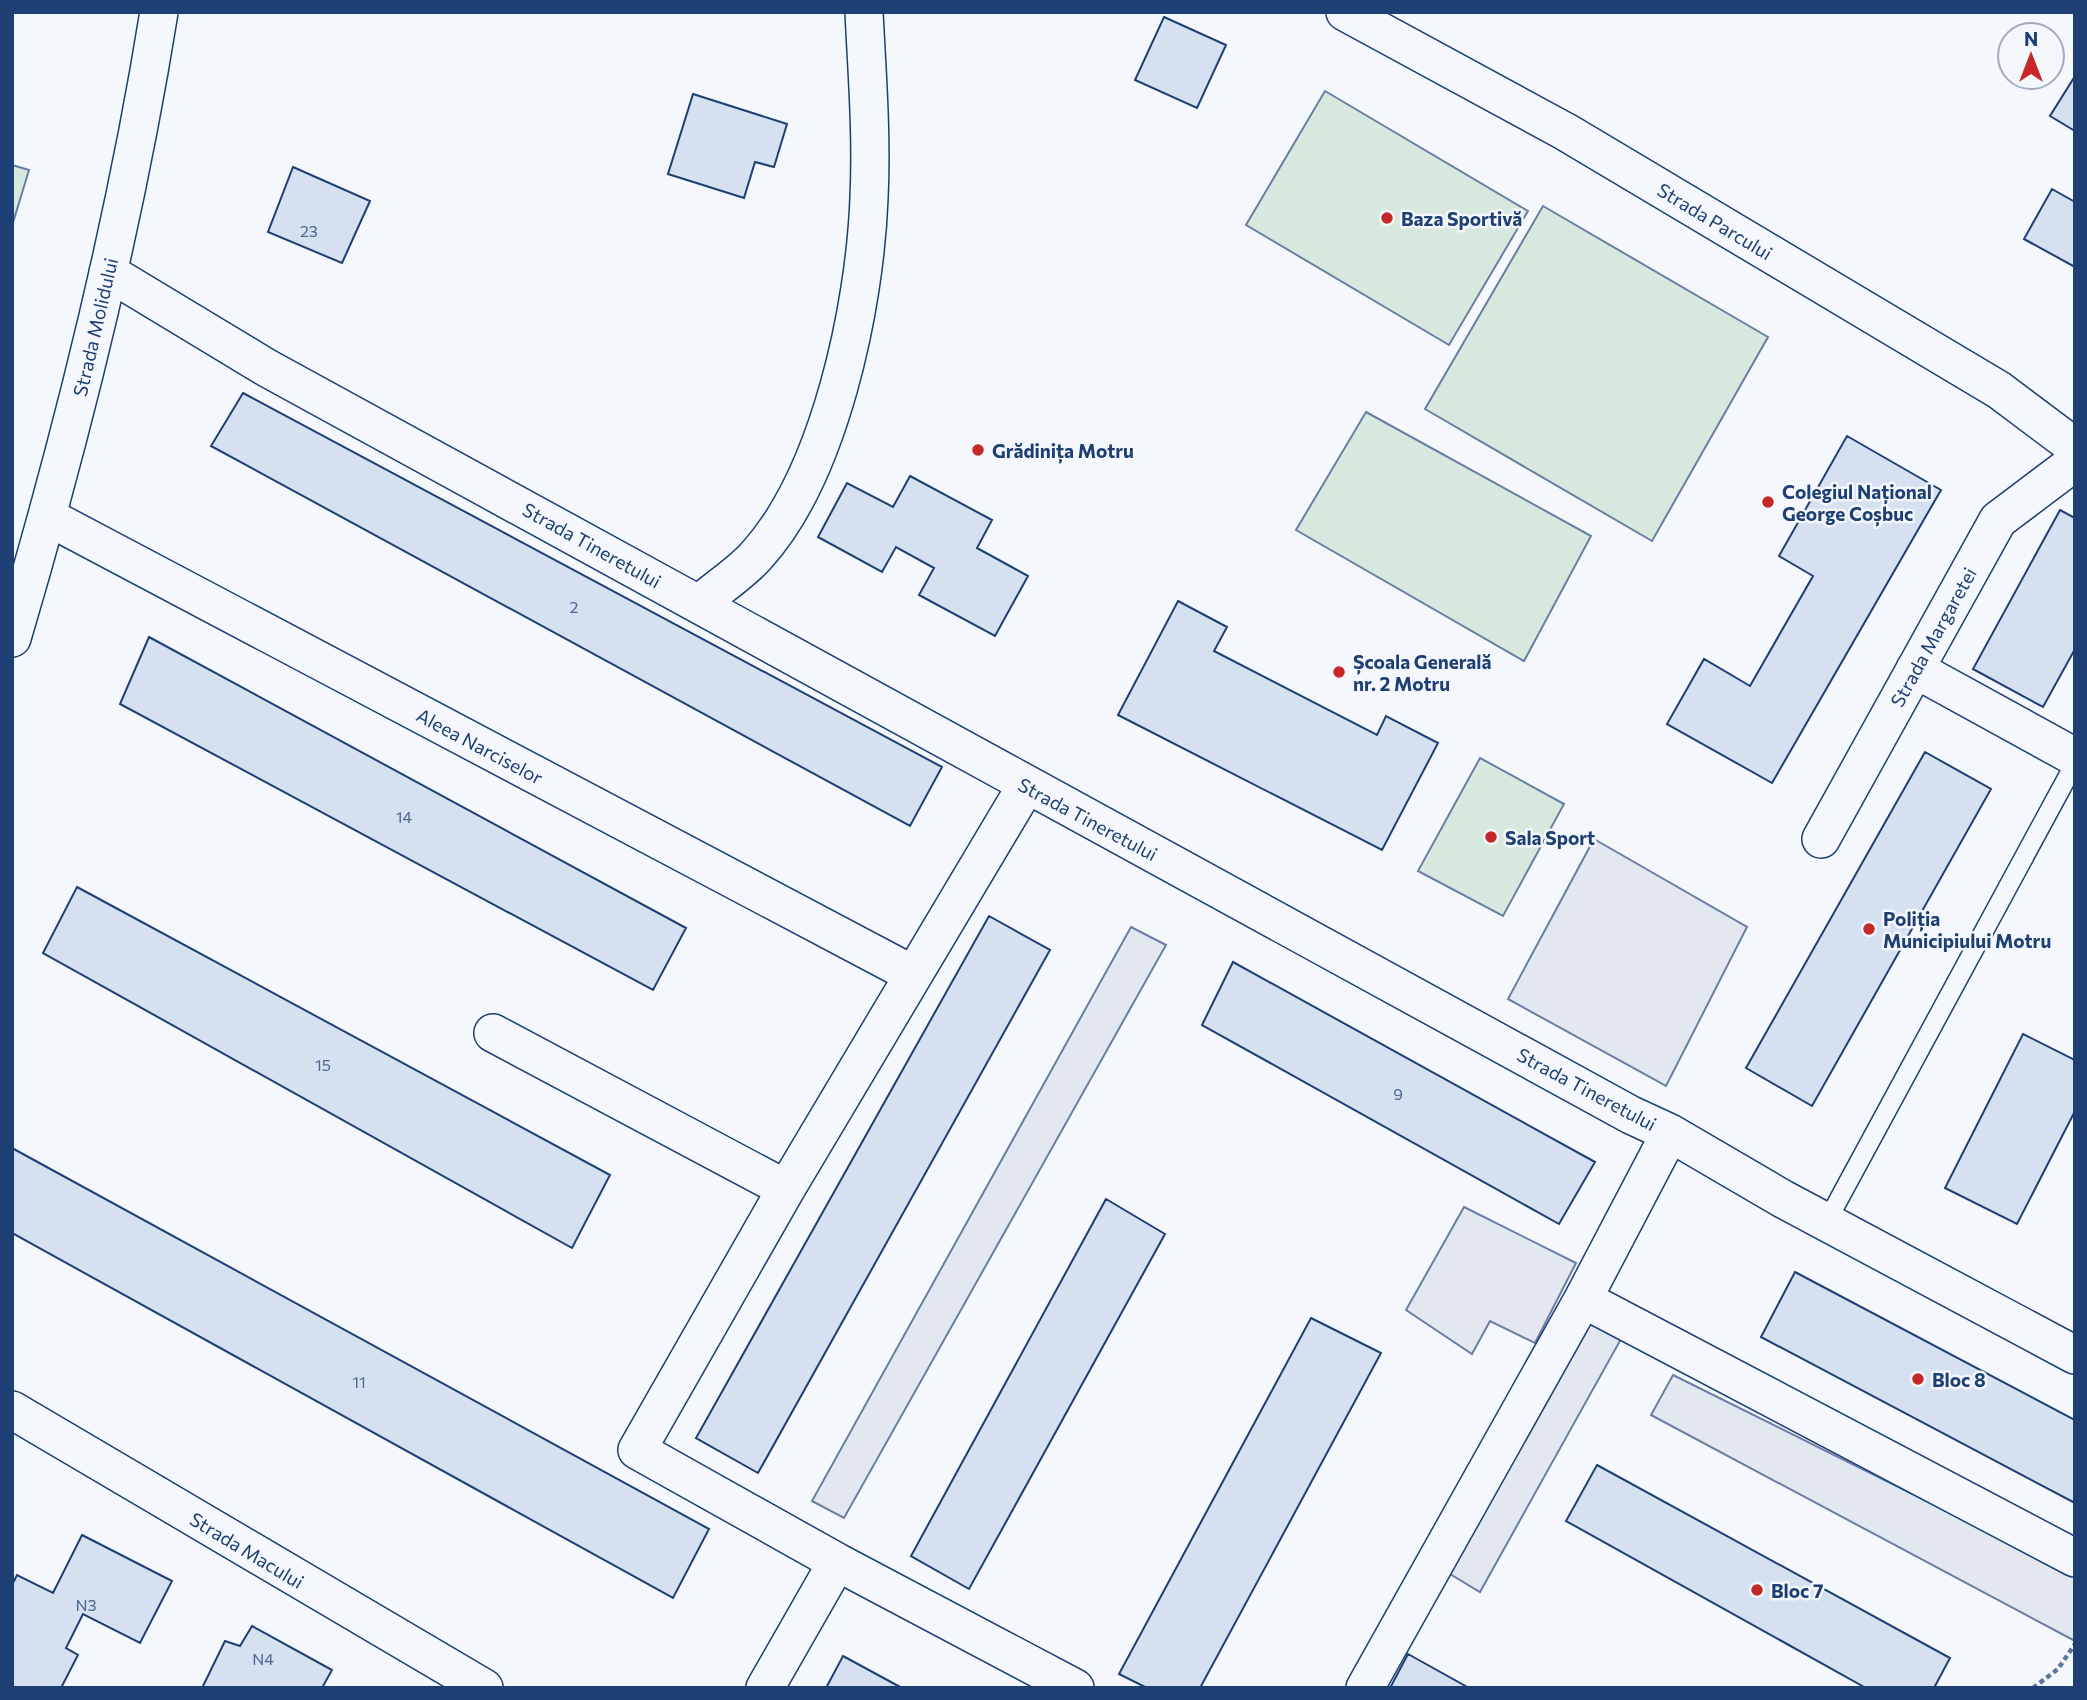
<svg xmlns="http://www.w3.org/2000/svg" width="2087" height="1700" viewBox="0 0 2087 1700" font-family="Commissioner,sans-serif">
<rect width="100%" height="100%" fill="#f4f7fb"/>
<path fill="#d7e8df" stroke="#687fa3" stroke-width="2" d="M1325,91L1528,211L1449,345L1246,225Z
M12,165L29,170L12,226Z
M1543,206L1768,337L1652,541L1425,409Z
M1366,412L1591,536L1524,661L1296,530Z
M1480,758L1564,804L1503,916L1418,871Z"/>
<path fill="#e3e8f0" stroke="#687fa3" stroke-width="2" d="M1594,839L1747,927L1666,1086L1508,999Z
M1131,927L1166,945L844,1518L812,1501Z
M1464,1207L1576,1263L1535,1343L1490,1321L1472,1354L1406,1310Z
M1584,1319L1621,1339L1480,1592L1445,1571Z
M1673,1375L2075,1575V1641L1651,1415Z"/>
<path fill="#d5e0f0" stroke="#1d3f73" stroke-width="2" d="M1164,17L1226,45L1197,108L1135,80Z
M2075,76V131L2050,116Z
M693,94L787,124L774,167L755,162L744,198L668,174Z
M293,167L370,201L342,263L268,232Z
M2052,189L2075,202V267L2024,239Z
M243,393L942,767L910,826L211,446Z
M1847,436L1941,490L1772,783L1667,724L1704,659L1750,686L1813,576L1779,556Z
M910,476L992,520L977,548L1028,576L995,636L919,595L934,568L896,547L882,572L818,537L847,483L893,507Z
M2060,510L2075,518V649L2043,707L1973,669Z
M1178,601L1227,627L1214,651L1377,735L1386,716L1438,743L1382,850L1118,715Z
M149,637L686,928L653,990L120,704Z
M1925,752L1991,789L1812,1106L1746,1068Z
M77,887L610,1175L572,1248L43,953Z
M989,916L1050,950L758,1473L696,1438Z
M1233,962L1595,1162L1559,1224L1202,1025Z
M2023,1034L2075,1060V1111L2017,1224L1945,1188Z
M12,1148L709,1529L673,1598L12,1233Z
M1106,1199L1165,1234L969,1589L911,1556Z
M1795,1272L2075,1420V1503L1761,1337Z
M1311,1318L1381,1353L1200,1688H1147L1119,1674Z
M1597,1465L1950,1658L1934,1688H1866L1566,1521Z
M82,1535L172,1581L140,1643L83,1614L66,1648L78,1655L61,1688H12V1585L17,1575L53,1593Z
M252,1626L332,1670L322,1688H202L225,1641L240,1646Z
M1408,1654L1469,1688H1390Z
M843,1656L902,1688H826Z"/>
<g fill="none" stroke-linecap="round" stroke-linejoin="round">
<g stroke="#1d3f73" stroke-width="21">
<path id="service" d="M1826,1223L2075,763"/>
</g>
<g stroke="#1d3f73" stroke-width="40">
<path id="minor" d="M1345,12L1566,132L1999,390L2075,447
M108,272L267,368L1631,1115L1670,1133L1783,1199L2075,1355
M48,517L912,974
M699,604C717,588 740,574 756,556C830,475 865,306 869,198C872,136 867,73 864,12
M12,638C73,432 125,224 159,12
M1915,669L2075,757
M1026,786L786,1189L637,1450L837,1562L1075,1688
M1821,839L1998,520L2075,462
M493,1033L786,1189
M1583,1299L1670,1133
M12,1410L484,1688
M765,1688L837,1562
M1365,1688L1583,1299L2075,1558"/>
</g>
<path stroke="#5e769c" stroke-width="4.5" stroke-dasharray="5 3.5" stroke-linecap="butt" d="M2033,1688L2058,1669L2075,1644"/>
<use href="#service" stroke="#f4f7fb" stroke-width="18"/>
<use href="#minor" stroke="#f4f7fb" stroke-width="37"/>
</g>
<g fill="#c62828" stroke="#f4f7fb" stroke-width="2.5">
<circle cx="1387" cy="218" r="7"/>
<circle cx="978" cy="450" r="7"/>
<circle cx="1768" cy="502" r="7"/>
<circle cx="1339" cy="672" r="7"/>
<circle cx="1491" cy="837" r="7"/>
<circle cx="1869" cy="929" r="7"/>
<circle cx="1918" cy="1379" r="7"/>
<circle cx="1757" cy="1590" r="7"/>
</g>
<g text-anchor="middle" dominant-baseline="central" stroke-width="5" stroke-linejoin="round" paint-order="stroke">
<g font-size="16" fill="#4b6792">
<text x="309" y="230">23</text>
<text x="574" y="606">2</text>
<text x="404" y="816">14</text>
<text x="323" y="1064">15</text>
<text x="1398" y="1093">9</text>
<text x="359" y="1381">11</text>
<text x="86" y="1604">N3</text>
<text x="263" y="1658">N4</text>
</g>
<g font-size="19" font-weight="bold" fill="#1d3f73" stroke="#f4f7fb" text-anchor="start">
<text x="1401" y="218">Baza Sportivă</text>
<text x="992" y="450">Grădinița Motru</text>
<text x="1782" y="491">Colegiul Național<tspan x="1782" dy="22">George Coșbuc</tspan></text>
<text x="1353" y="661">Școala Generală<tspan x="1353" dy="22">nr. 2 Motru</tspan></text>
<text x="1505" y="837">Sala Sport</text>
<text x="1883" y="918">Poliția<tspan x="1883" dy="22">Municipiului Motru</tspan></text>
<text x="1932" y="1379">Bloc 8</text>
<text x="1771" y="1590">Bloc 7</text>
</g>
<g font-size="19" fill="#1d3f73" stroke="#f4f7fb">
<text transform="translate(1715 221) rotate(31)">Strada Parcului</text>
<text transform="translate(95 327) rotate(-77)">Strada Molidului</text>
<text transform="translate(592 545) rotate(29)">Strada Tineretului</text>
<text transform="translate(1933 637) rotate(-61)">Strada Margaretei</text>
<text transform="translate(480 746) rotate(28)">Aleea Narciselor</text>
<text transform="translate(1088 819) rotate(28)">Strada Tineretului</text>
<text transform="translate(1587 1089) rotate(28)">Strada Tineretului</text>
<text transform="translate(247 1550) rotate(31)">Strada Macului</text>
</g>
</g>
<rect width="2087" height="1700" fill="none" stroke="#1d3f73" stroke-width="28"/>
<g transform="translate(2031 56)"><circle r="33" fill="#f4f7fb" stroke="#9eadc5" stroke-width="2"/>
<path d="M0-5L12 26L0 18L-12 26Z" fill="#c62828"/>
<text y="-10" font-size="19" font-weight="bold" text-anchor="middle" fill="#1d3f73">N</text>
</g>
</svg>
